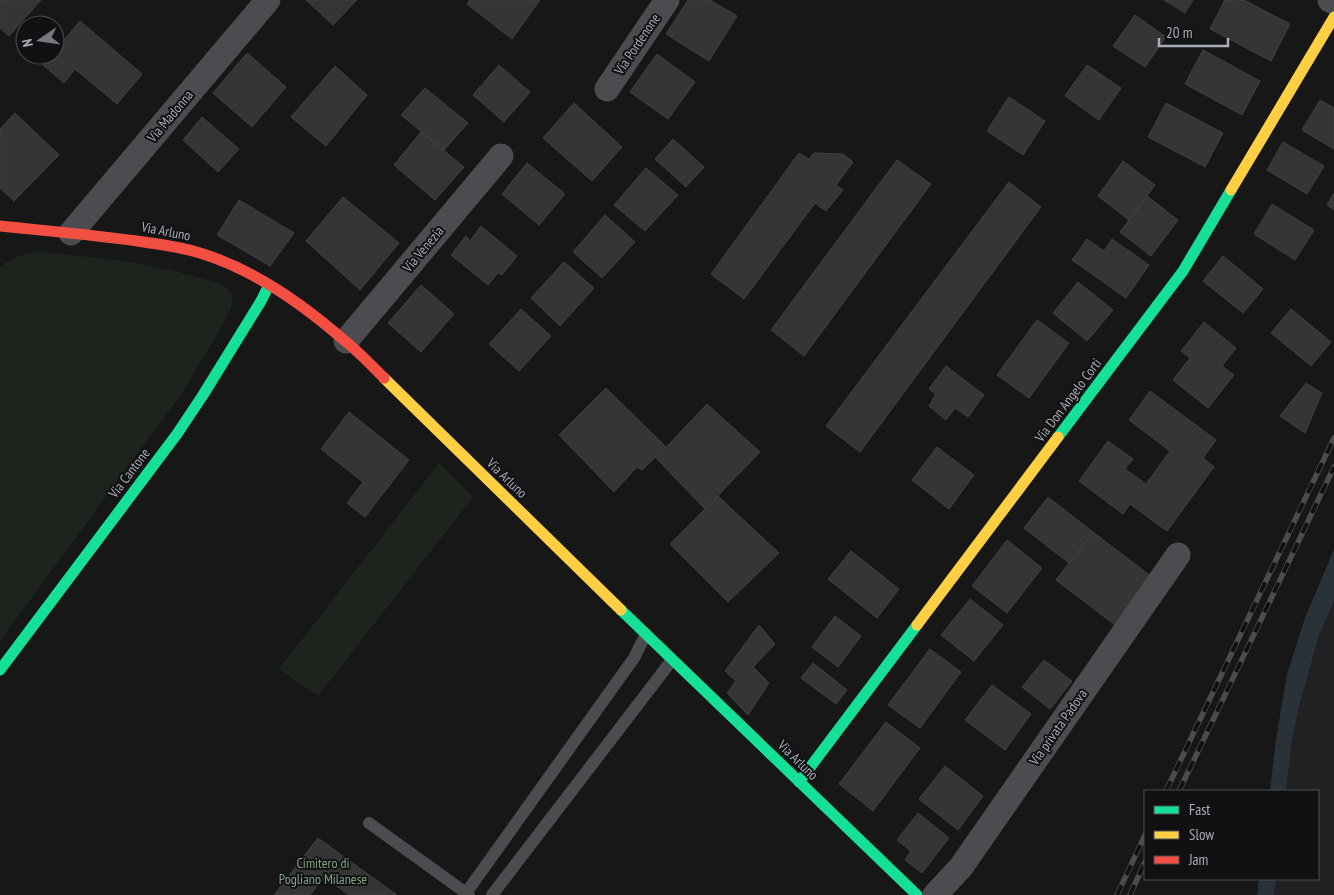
<svg xmlns="http://www.w3.org/2000/svg" width="1334" height="895" viewBox="0 0 1334 895" font-family="'PT Sans Narrow',sans-serif">
<rect width="100%" height="100%" fill="#171717"/>
<path fill="#212123" d="M1334,601V895H1274L1276,879H1318V791H1286L1292,741L1299,707L1319,635Z"/>
<path fill="#1d241e" d="M39,252L99,258L137,263L178,272L219,283L231,292L232,300L231,308L225,321L184,390L0,641V267C12,258 23,253 39,252Z
M439,463L473,497L318,696L279,669Z"/>
<path fill="#2a3239" d="M1334,549V601L1319,635L1299,707L1292,741L1286,791H1270L1276,739L1287,674L1305,618Z
M1259,879H1276L1274,895H1257Z"/>
<path fill="#353536" stroke="#3f4043" d="M0,0H41L9,36L0,28Z
M306,0H357L333,25Z
M470,0H540L512,39L467,4Z
M688,0H710L737,16L709,61L666,34Z
M1164,0H1193L1185,13Z
M1225,0H1244L1290,24L1271,61L1210,29Z
M1135,15L1166,37L1145,67L1113,46Z
M80,21L142,74L117,104L75,69L64,83L43,65L52,55H55V51Z
M1203,50L1260,81L1242,115L1185,84Z
M247,53L286,87L252,127L213,93Z
M657,54L695,82L668,119L630,92Z
M499,65L530,92L504,122L473,95Z
M1087,65L1121,88L1099,120L1065,96Z
M335,66L367,95L326,146L291,117Z
M425,88L468,123L444,150L401,115Z
M1009,97L1045,121L1023,155L987,131Z
M1320,100L1334,108V149L1302,130Z
M574,103L622,147L592,181L543,138Z
M1166,103L1223,133L1205,167L1148,137Z
M15,113L59,155L14,201L0,188V129Z
M202,117L239,149L218,172L183,140Z
M421,132L464,167L435,200L394,165Z
M673,139L704,167L686,187L655,159Z
M1283,142L1324,166L1307,194L1267,170Z
M799,153L809,159L814,153L843,154L853,162L836,185L843,190L826,211L815,203L744,299L711,274Z
M897,160L931,184L804,356L771,330Z
M1123,161L1155,185L1129,220L1098,196Z
M527,163L565,194L539,225L502,194Z
M646,168L678,195L645,231L614,205Z
M1009,182L1041,207L860,452L826,426Z
M1334,193V210L1327,205Z
M1147,196L1178,220L1151,256L1120,232Z
M343,197L399,243L360,290L306,241Z
M239,200L294,233L270,266L217,235Z
M1272,204L1314,230L1295,260L1254,234Z
M605,215L635,242L602,278L573,252Z
M481,226L517,256L502,275L498,273L488,285L451,255L466,236L470,241Z
M1087,239L1104,251L1112,239L1149,265L1126,298L1072,260Z
M1223,256L1263,289L1243,313L1203,281Z
M564,262L594,288L560,326L531,298Z
M1078,282L1113,310L1087,341L1053,313Z
M421,285L454,314L421,352L388,323Z
M521,309L551,336L519,371L489,344Z
M1291,309L1331,342L1311,366L1271,333Z
M1037,320L1069,343L1029,398L997,375Z
M1204,322L1236,348L1222,366L1234,375L1208,408L1173,380L1190,358L1181,351Z
M946,366L984,395L968,417L955,408L946,420L929,406L936,394L929,389Z
M1306,383L1322,393L1305,433L1280,416Z
M606,388L666,447L642,470L637,467L614,492L559,435Z
M1150,391L1216,440L1203,458L1214,467L1167,531L1130,504L1123,514L1079,481L1108,441L1133,459L1125,469L1146,484L1170,451L1129,420Z
M707,404L760,452L705,509L656,458Z
M349,412L409,460L365,517L347,503L363,482L321,449Z
M937,447L974,475L949,509L912,480Z
M718,496L779,553L728,602L670,544Z
M1048,497L1093,532L1069,563L1024,528Z
M1093,532L1152,577L1115,625L1056,580Z
M1007,540L1042,568L1007,613L972,586Z
M851,551L899,589L877,618L828,579Z
M970,599L1003,625L974,661L941,635Z
M835,616L861,636L838,667L812,647Z
M759,625L775,644L753,667L769,683L748,715L727,693L736,681L725,671Z
M930,649L961,672L920,728L888,705Z
M1044,660L1072,681L1050,709L1022,687Z
M813,663L847,690L836,704L801,678Z
M992,685L1031,714L1005,750L965,720Z
M886,722L920,748L873,811L839,784Z
M945,766L983,796L958,830L919,799Z
M918,813L949,838L922,873L905,860L911,851L897,840Z
M318,838L397,895H349L324,877L310,895H274Z"/>
<g fill="none" stroke-linecap="round" stroke-linejoin="round">
<path stroke="#4b4c50" stroke-width="12" d="M369,823L469,895
M466,893L634,658L646,634
M492,895L672,660"/>
<path stroke="#4b4c50" stroke-width="25" d="M1330,0L1334,2
M607,89L667,0
M71,233L268,0
M346,341L501,156
M935,895L961,867L1178,555"/>
<path stroke="#16e098" stroke-width="11" d="M1058,437L1183,271L1231,190
M621,610L917,895
M0,670L177,434L203,395L261,301L269,285
M799,782L917,625"/>
<path stroke="#ffcf43" stroke-width="11" d="M1231,190L1334,17
M384,378L621,610
M917,625L1058,437"/>
<path stroke="#f24e42" stroke-width="11" d="M0,226C48,231 96,235 144,242C163,245 181,247 200,253C253,269 304,305 345,341C359,352 371,365 384,378"/>
<g stroke="#4b4c4f" stroke-width="5.5">
<path id="rail" d="M1166,791L1334,438
M1179,791L1334,467
M1117,895L1145,835
M1130,895L1145,862"/>
</g>
<use href="#rail" stroke="#111113" stroke-width="4" stroke-dasharray="11" stroke-linecap="butt"/>
</g>
<g text-anchor="middle" dominant-baseline="central" stroke-width="4" stroke-linejoin="round" paint-order="stroke">
<g font-size="14" fill="#a8adb8" stroke="#111113">
<text transform="translate(637 44) rotate(-56)">Via Pordenone</text>
<text transform="translate(170 116) rotate(-50)">Via Madonna</text>
<text transform="translate(166 231) rotate(11)">Via Arluno</text>
<text transform="translate(423 249) rotate(-50)">Via Venezia</text>
<text transform="translate(1068 400) rotate(-53)">Via Don Angelo Corti</text>
<text transform="translate(129 473) rotate(-53)">Via Cantone</text>
<text transform="translate(507 478) rotate(44)">Via Arluno</text>
<text transform="translate(1058 727) rotate(-55)">Via privata Padova</text>
<text transform="translate(798 760) rotate(44)">Via Arluno</text>
</g>
<g font-size="14" fill="#7fa381" stroke="#111113">
<text x="323" y="863">Cimitero di<tspan x="323" dy="16">Pogliano Milanese</tspan></text>
</g>
</g>
<rect x="1144" y="790" width="175" height="90" fill="#111113" stroke="#4d4f55"/>
<rect x="1154" y="806" width="25" height="8" fill="#16e098" stroke="#4d4f55"/>
<text x="1189" y="815" font-size="15" fill="#a8adb8">Fast</text>
<rect x="1154" y="831" width="25" height="8" fill="#ffcf43" stroke="#4d4f55"/>
<text x="1189" y="840" font-size="15" fill="#a8adb8">Slow</text>
<rect x="1154" y="856" width="25" height="8" fill="#f24e42" stroke="#4d4f55"/>
<text x="1189" y="865" font-size="15" fill="#a8adb8">Jam</text>
<g transform="translate(40 40) rotate(257)"><circle r="24" fill="#111113" stroke="#4d4f55"/>
<path d="M0-4L9 19L0 12L-9 19Z" fill="#757880"/>
<text y="-8" font-size="14" font-weight="bold" text-anchor="middle" fill="#a8adb8">N</text>
</g>
<path d="M1159 38v8h69v-8" fill="none" stroke="#a8adb8" stroke-width="2.5"/>
<text x="1166" y="38" font-size="15" fill="#a8adb8" stroke="#111113" stroke-width="4" paint-order="stroke">20 m</text>
</svg>
